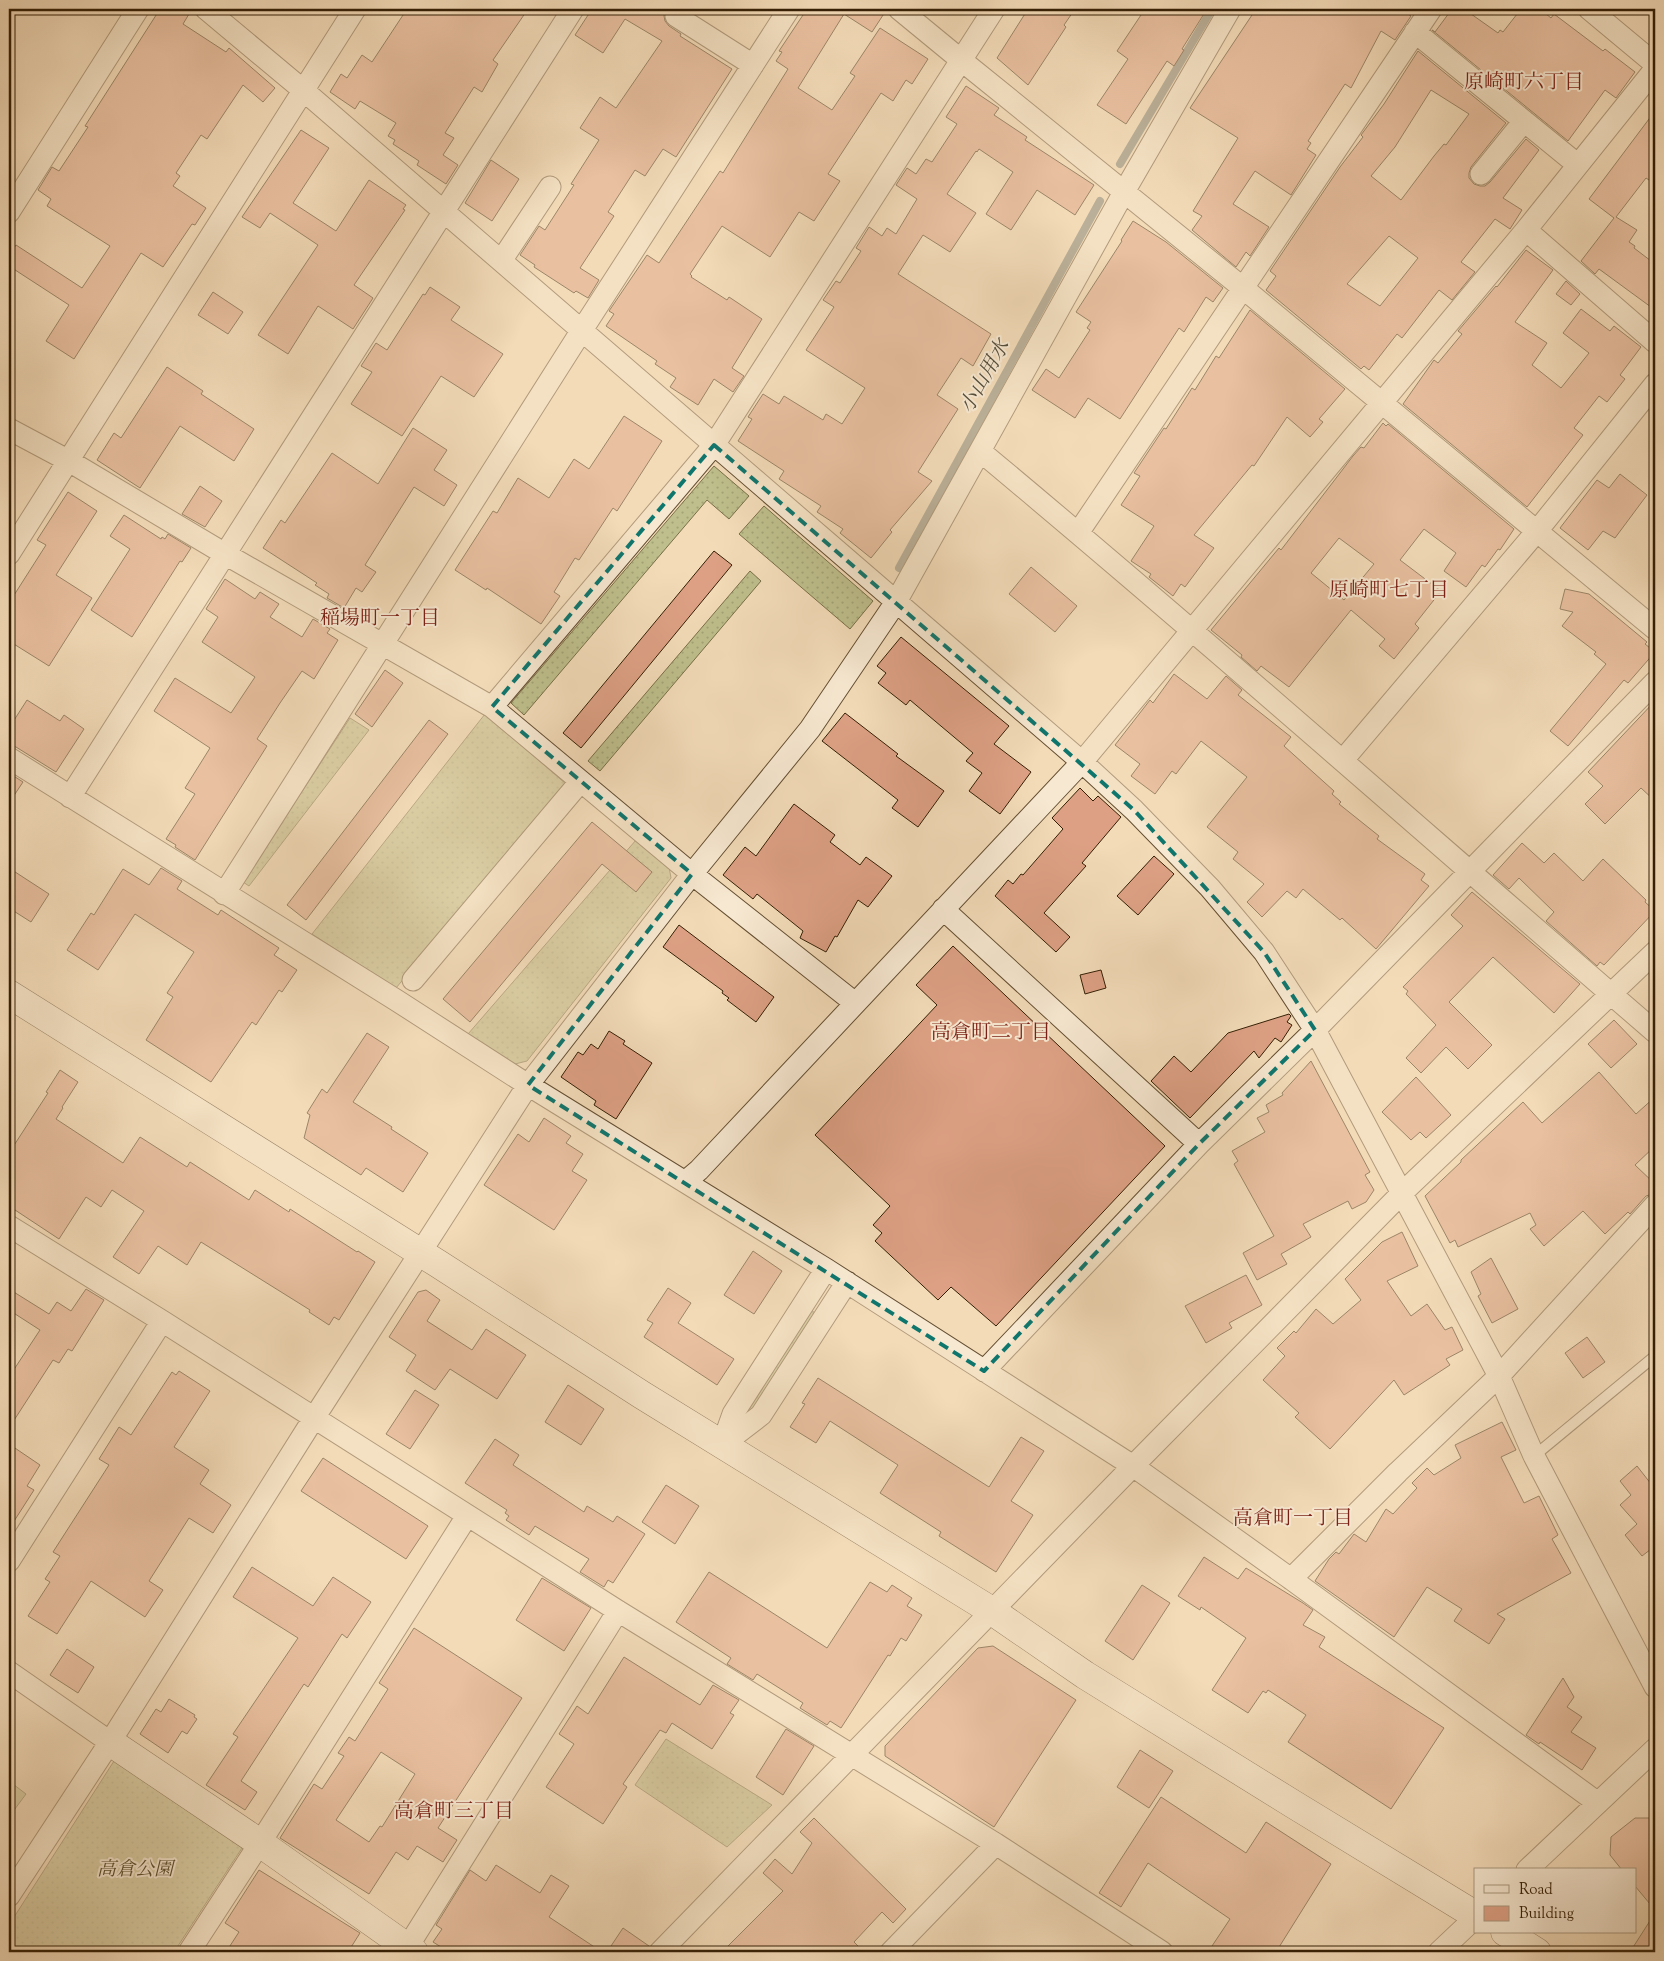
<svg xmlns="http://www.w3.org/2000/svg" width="1664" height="1961" viewBox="0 0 1664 1961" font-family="'Sorts Mill Goudy','Noto Serif JP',serif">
<defs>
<pattern id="grass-dots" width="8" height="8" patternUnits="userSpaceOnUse" patternTransform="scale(1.25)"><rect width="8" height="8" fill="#bebf8c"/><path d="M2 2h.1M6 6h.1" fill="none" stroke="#a4a477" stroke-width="1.8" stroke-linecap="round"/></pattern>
</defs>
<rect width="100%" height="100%" fill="#f3dbb8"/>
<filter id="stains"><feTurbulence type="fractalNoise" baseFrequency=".004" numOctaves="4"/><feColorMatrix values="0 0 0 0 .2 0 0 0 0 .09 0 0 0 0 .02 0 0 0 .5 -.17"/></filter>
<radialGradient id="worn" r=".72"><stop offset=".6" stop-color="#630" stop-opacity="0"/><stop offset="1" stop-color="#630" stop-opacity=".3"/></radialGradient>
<path fill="url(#grass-dots)" stroke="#796f48" d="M714,466L749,496L729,519L707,500L524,715L511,703Z
M764,506L873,601L850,629L739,534Z
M750,571L761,581L600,771L588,761Z
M485,714L566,784L396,988L312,934Z
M350,718L369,730L249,886L243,882Z
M636,840L669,867L671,878L527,1061L515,1064L468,1034Z
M809,1308L816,1314L749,1417L742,1412Z
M666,1739L772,1805L727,1847L635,1785Z
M114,1761L242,1848L174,1952H10L9,1925Z"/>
<path fill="#bebf8c" stroke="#796f48" d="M9,1781L26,1794L9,1817Z"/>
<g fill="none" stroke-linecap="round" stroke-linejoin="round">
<path stroke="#757b71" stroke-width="8" d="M1120,164L1212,9
M899,568L1100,201"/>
</g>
<path fill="#dda084" stroke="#341f05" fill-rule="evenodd" d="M160,9H192L183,24L226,52L229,48L275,88L263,102L243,85L207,139L201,135L176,173L180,176L173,186L206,208L195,225L192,224L163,267L141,253L74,359L46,341L69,305L9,266V256L16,245L82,288L110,246L47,206L51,199L38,190L52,167L59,171L88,127L85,126Z
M407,9H528L493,60L498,64L482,92L474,87L445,133L454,138L443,155L458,165L446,184L417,165L419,161L393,144L395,140L388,136L396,123L360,101L355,109L330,92L341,74L347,78L362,55L372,62Z
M592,9H666L664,16L665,21L669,26L681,34L680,36L732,69L676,157L663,149L645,176L635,170L608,212L614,216L580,268L599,280L588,298L576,291L574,293L534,267L535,265L520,255L539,226L545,230L574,185L571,184L599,140L580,128L600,97L616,108L662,41L625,19L603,53L575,35Z
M807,9H887L872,32L844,14L798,88L832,110L855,76L850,73L880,28L928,59L912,84L906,80L893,101L881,93L828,174L840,181L814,221L799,212L770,257L722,226L690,274L692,276L691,277L727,300L729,297L762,319L732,368L744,376L733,392L714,379L698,405L670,387L676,378L655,364L657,361L606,326L614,314L609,311L647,255L659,263L720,171L723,173L788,69L776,61L782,52L779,51Z
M1028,9H1075L1064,25L1066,27L1028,85L997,58Z
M1145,9H1207L1182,49L1184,50L1174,66L1167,61L1126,124L1097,105L1128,59L1117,51Z
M1256,9H1400L1411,16L1395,40L1381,31L1351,88L1345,84L1308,141L1311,143L1307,149L1316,155L1291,195L1255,171L1233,204L1269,227L1250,256L1246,252L1236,267L1192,230L1202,216L1193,211L1238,138L1190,108Z
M1452,9H1464L1498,33L1500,30L1503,32L1521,9H1540L1551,18L1554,14L1603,51L1605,49L1635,72L1616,98L1605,90L1568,141L1432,30L1435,32Z
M1418,51L1506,123L1471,167L1469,173V178L1474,184L1480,186H1485L1490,182L1526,139L1539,150L1503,198L1522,210L1510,229L1495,219L1461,262L1475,272L1452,300L1439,290L1402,338L1397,334L1369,370L1364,366L1361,369L1266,290L1276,276L1270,271L1340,167L1363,137L1361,135L1384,104ZM1431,90L1469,114L1446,145L1444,144L1434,156L1401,200L1371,176L1395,147ZM1389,236L1418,258L1380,306L1347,284Z
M966,86L999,108L994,115L1027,137L1025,140L1094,185L1075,215L1037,190L1011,230L986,214L1013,172L979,149L977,152L976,151L947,194L976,213L950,252L923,235L898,274L991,334L973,366L961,358L937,395L958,409L918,472L932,481L890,530L892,532L871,558L840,533L843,529L817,512L821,506L779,479L784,471L738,441L752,419L748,417L763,394L779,404L784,396L823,420L826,414L842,424L865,388L806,350L834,307L823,300L836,281L840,283L861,251L856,248L869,227L882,236L887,228L896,234L917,199L896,185L907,168L916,174L926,159L932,162L957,124L946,117Z
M1655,111V184L1646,178L1616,217L1637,230L1629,242L1635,246L1634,248L1655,264V310L1599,269L1595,274L1581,261L1614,218L1589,199Z
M301,130L329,148L293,203L336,231L369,180L406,205L403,209L405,210L354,285L373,298L353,329L318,306L288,354L258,335L318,245L270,213L260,228L242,217Z
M491,160L519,179L492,221L465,203Z
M1133,221L1166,242L1223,288L1213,302L1206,297L1184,332L1179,328L1120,419L1088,398L1075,418L1032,390L1046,369L1059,378L1090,330L1087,328L1091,322L1076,312L1122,241L1121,240Z
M1526,250L1553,270L1515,322L1547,343L1532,365L1561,388L1589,353L1563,333L1581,309L1610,331L1614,326L1641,347L1620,375L1625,379L1607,402L1599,396L1574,428L1583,435L1527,507L1403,404L1434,360L1438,363L1462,334L1458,331L1496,286L1497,287Z
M1566,281L1580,294L1571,305L1556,294Z
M430,287L460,307L451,320L503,354L474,397L441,376L402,436L351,404L372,372L361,366L376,343L387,350L423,294L425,295Z
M213,292L243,312L228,334L198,315Z
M1250,310L1345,389L1319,419L1323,422L1310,437L1287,417L1254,466L1252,465L1194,535L1214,548L1185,587L1181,584L1173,596L1149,577L1151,574L1131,561L1154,526L1121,505L1140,476L1134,473L1164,428L1166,429L1192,388L1195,390L1216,356L1219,358Z
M167,367L203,391L201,394L254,429L234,461L180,426L140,488L97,460L114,433L121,438Z
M624,416L662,441L617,511L613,508L579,560L575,558L554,592L560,596L541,624L487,588L486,590L455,570L493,511L497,513L518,478L549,498L574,459L589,469Z
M1383,423L1386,426L1388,424L1514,529L1500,550L1498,549L1485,567L1482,565L1466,587L1444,571L1456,553L1424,529L1400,560L1441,591L1415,624L1419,628L1394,659L1379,646L1385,639L1351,610L1289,687L1261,666L1257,671L1241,657L1242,655L1211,630L1279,548L1281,550L1353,456L1361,447L1364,448ZM1339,538L1374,564L1344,600L1311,573Z
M413,428L447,450L434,470L457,485L444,506L414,487L365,565L376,572L362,592L356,588L344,608L327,598L329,594L315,585L317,583L263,548L281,520L285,523L332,453L378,484Z
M1620,474L1647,495L1615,538L1603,531L1588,550L1560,528L1597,480L1609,488Z
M200,486L222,501L205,527L182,514Z
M68,492L97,511L56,575L92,598L49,666L9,641V603L46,545L37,540Z
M124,515L161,539L162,537L165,539L168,534L191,548L182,562L180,561L132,637L91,610L130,549L110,536Z
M714,551L732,565L581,748L563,733Z
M1031,567L1077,606L1055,632L1009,594Z
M225,579L255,599L260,592L279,604L270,617L302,637L313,619L330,629L327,633L338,640L314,679L302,671L280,703L257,739L267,746L195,860L175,847L176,845L166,839L195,794L185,788L210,748L154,711L175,678L231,713L255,677L202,642L218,617L206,609Z
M1565,589L1589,594L1647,642L1645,644L1655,652L1628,683L1624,680L1568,746L1550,731L1606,664L1594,654L1596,652L1562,626L1573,612L1560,609Z
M901,637L1009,726L994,744L1031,772L1000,814L969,791L982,773L966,761L973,753L910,700L906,705L878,683L886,673L877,666Z
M385,670L403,683L372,727L355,714Z
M1174,674L1207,699L1226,676L1242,690L1238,695L1291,737L1284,746L1334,791L1332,794L1341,802L1339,804L1379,836L1377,839L1425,874L1421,880L1429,886L1376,949L1342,918L1340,920L1303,889L1296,898L1287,891L1262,917L1247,902L1264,884L1233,859L1238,852L1207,827L1247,777L1201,741L1176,774L1172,771L1155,794L1131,776L1140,764L1115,745L1150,700L1153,703Z
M27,700L60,721L64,715L84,729L56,772L16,747L9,746V728Z
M1655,701V801L1641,788L1605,824L1585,804L1603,786L1588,772Z
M845,713L898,754L896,756L944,791L918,827L892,808L898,800L822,741Z
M429,720L448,734L306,920L287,905Z
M9,773L23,782L9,803Z
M1080,788L1093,801L1098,796L1121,817L1082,863L1086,866L1044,913L1070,937L1056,952L995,896L1008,880L1013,884L1021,874L1023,875L1063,829L1052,818Z
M794,804L835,835L830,842L860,865L866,857L892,876L868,907L858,900L837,937L835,936L826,952L800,938L803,931L757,894L753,899L723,875L745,847L756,856Z
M592,822L652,872L636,892L602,864L470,1022L443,999Z
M1522,843L1544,863L1554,853L1583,881L1603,859L1646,900L1645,902L1655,911L1604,965L1600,962L1597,966L1546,921L1554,912L1519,878L1509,889L1493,875Z
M1154,856L1174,874L1138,915L1117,896Z
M9,868L49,894L31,922L9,908Z
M161,868L182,881L177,889L218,915L221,910L279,948L274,955L297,970L282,992L279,990L256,1025L252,1022L211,1082L146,1040L173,997L167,993L194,952L135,914L98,970L67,950L91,913L94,915L123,869L149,885Z
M1472,892L1580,984L1554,1013L1493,957L1449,1002L1492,1045L1468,1069L1446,1047L1421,1073L1406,1058L1436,1025L1406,994L1408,991L1403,987L1463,926L1451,915Z
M679,925L774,997L756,1022L727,1000L729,998L722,993L723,991L663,947Z
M953,946L1165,1146L996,1326L951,1287L938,1300L875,1241L882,1233L873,1225L890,1206L815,1135L937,1005L916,985Z
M1101,970L1106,988L1085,994L1080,975Z
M1289,1014L1291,1016L1287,1022L1292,1025L1281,1042L1275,1038L1259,1058L1254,1051L1190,1118L1151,1081L1174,1056L1191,1072L1228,1033Z
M1614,1020L1637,1044L1611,1068L1588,1044Z
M609,1031L625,1041L623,1044L652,1063L616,1119L594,1105L596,1101L561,1077L578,1052L583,1055L591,1044L598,1049Z
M367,1033L389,1047L353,1102L392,1127L391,1129L428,1153L403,1192L366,1168L361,1175L304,1138L310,1115L307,1113L322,1089L327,1093Z
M1311,1061L1370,1172L1365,1175L1374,1190L1366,1202L1352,1209L1348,1201L1303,1224L1311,1237L1281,1254L1287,1264L1257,1280L1243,1253L1274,1236L1234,1164L1238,1161L1232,1151L1265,1132L1257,1118L1269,1112L1266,1105L1283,1095L1282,1093Z
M60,1070L78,1082L62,1107L63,1108L56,1119L123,1163L140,1137L187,1167L190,1162L249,1200L255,1190L289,1212L290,1209L357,1252L358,1251L375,1262L339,1320L334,1317L329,1325L309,1312L310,1310L201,1242L187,1265L158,1246L139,1274L113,1257L144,1211L112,1190L101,1207L86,1197L59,1239L9,1206V1153L48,1093L46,1092Z
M1599,1072L1636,1114L1655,1097V1146L1635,1165L1655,1184V1193L1646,1196L1630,1214L1628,1212L1605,1234L1583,1211L1544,1246L1530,1229L1536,1225L1530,1213L1458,1247L1455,1240L1450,1243L1425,1196L1461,1162V1160L1523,1102L1542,1123Z
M1416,1077L1451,1115L1426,1138L1420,1132L1411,1140L1382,1112Z
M544,1118L571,1136L566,1143L583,1154L572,1171L587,1180L554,1230L484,1185L518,1134L529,1142Z
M1402,1232L1418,1266L1387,1281L1411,1316L1427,1304L1445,1330L1452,1327L1463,1350L1446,1359L1450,1365L1404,1395L1394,1380L1330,1449L1295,1417L1299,1413L1263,1380L1285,1356L1277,1348L1294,1331L1296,1333L1316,1309L1333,1324L1361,1300L1345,1279L1382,1242Z
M753,1251L782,1271L754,1314L724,1295Z
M1491,1258L1518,1309L1492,1323L1478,1296L1481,1294L1471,1272Z
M1246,1275L1262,1305L1229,1323L1232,1328L1206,1343L1185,1306Z
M668,1288L691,1303L678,1323L734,1359L717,1385L644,1337L653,1323L647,1320Z
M9,1289L49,1314L57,1302L71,1311L86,1289L104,1300L72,1351L68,1349L59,1363L53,1360L9,1428V1377L40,1330L9,1310Z
M426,1290L440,1300L427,1321L472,1350L486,1329L526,1355L497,1399L450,1369L435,1390L406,1371L416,1355L389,1337L418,1292Z
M1587,1337L1605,1362L1583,1378L1565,1353Z
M179,1371L210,1391L174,1447L209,1470L200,1484L231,1505L213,1533L189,1518L149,1581L163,1590L145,1617L91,1581L57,1634L28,1616L50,1582L45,1579L60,1556L53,1552L109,1465L99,1459L119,1427L131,1435L172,1372L176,1375Z
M818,1378L989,1487L1021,1437L1044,1451L1011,1501L1033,1515L996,1572L939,1536L941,1532L880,1493L898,1465L830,1421L816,1443L790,1427L805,1404L802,1403Z
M568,1385L604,1409L581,1445L545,1422Z
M415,1390L439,1405L410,1449L386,1434Z
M1502,1422L1516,1450L1501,1457L1524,1503L1539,1496L1558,1535L1552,1539L1571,1573L1497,1614L1505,1619L1489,1644L1454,1621L1462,1609L1427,1587L1394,1637L1315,1581L1329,1559L1336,1552L1339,1554L1354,1534L1366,1542L1386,1509L1393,1514L1417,1488L1412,1483L1427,1468L1434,1475L1461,1458L1455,1445Z
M495,1439L519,1455L513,1465L584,1512L587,1506L613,1522L617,1516L645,1534L613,1583L608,1580L604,1587L580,1572L589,1559L535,1526L529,1535L506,1520L509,1516L505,1513L507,1510L465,1483Z
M9,1444L40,1465L27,1486L34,1490L9,1529Z
M323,1458L428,1526L406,1559L301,1491Z
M1637,1466L1655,1489V1546L1642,1556L1625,1535L1637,1524L1620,1505L1631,1495L1620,1481Z
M666,1485L699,1506L675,1544L642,1522Z
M1204,1557L1238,1579L1246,1568L1303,1603L1313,1610L1303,1625L1325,1637L1319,1647L1444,1728L1391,1809L1288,1742L1306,1715L1268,1690L1266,1693L1263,1691L1248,1713L1212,1690L1246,1638L1201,1607L1200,1610L1178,1596Z
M252,1567L313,1606L333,1577L371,1602L347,1638L342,1634L308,1687L304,1684L241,1781L257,1792L245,1810L206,1785L238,1737L233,1734L298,1638L233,1597Z
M709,1572L827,1648L870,1582L887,1592L892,1585L912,1598L907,1606L922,1615L906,1641L901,1638L890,1656L888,1655L841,1728L830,1721L827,1725L800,1708L803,1703L757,1674L753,1680L727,1664L731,1658L676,1622Z
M542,1578L591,1608L564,1651L516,1620Z
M1142,1585L1170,1603L1133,1660L1105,1641Z
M414,1628L522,1698L438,1828L457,1840L443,1862L417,1846L408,1860L396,1852L369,1894L280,1838L314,1784L322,1789L344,1756L338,1753L349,1737L355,1741L388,1689L379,1683ZM381,1752L415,1774L382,1827L380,1826L369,1842L336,1820Z
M993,1646L1076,1700L994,1827L885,1756V1746L978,1648Z
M67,1649L94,1667L78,1693L50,1675Z
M624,1657L700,1705L713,1685L739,1700L730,1713L734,1715L712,1749L672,1723L666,1733L660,1730L623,1784L627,1787L603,1824L546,1787L574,1744L559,1734L577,1706L588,1714Z
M1563,1678L1574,1697L1567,1707L1582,1717L1571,1732L1596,1748L1582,1770L1540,1742L1539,1744L1526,1735Z
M169,1699L195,1715L194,1717L197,1719L187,1734L182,1731L168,1753L140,1734L156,1709L161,1712Z
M786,1729L814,1746L783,1795L756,1777Z
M1140,1750L1173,1771L1149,1808L1117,1787Z
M1161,1797L1246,1853L1266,1822L1331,1864L1276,1952H1208L1230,1919L1148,1863L1121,1907L1099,1893Z
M814,1818L906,1909L893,1923L882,1912L854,1942L864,1952H722L783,1891L763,1873L775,1859L792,1874L812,1843L800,1832Z
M1635,1818H1655V1910L1635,1886V1870H1622L1610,1855L1611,1837Z
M496,1865L540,1893L551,1875L569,1886L549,1917L602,1952H449L433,1942L442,1929L436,1925L470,1870L486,1881Z
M259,1870L360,1933L348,1952H226L239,1932L225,1923Z
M1655,1913V1952H1630Z
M623,1928L649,1946L648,1952H607Z"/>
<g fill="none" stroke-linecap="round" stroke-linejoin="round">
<g stroke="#644e32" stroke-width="12">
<path id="lane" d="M1534,1456L1655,1356"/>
</g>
<g stroke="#644e32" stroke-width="23">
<path id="street" d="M206,9L303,90L1082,762L1134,810L1210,888L1264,952L1315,1030L1499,1376L1534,1456L1655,1687
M899,9L961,60L1243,288L1655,629
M1589,9L1655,64
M676,16L753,65
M1415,32L1578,165
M1481,174L1524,121
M9,212L138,9
M1526,230L1655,342
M501,261L550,187
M9,429L69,461L225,554L492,707L692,874L855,1003
M980,451C1208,641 1430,838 1655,1032
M1078,533L1431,9
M9,554L355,9
M492,707L714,445L994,9
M9,758L396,1000L528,1085L826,1269L1133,1466L1291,1579L1598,1803
M1343,760L1537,531L1655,384
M70,797L573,9
M224,894L582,330L789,9
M943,909L1199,1144
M413,980L580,782
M686,1181L699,1170L1082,762L1526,230L1655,69
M9,1226L162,1321L618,1611L996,1844L1162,1952
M984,1371L1199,1144L1315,1030L1655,682
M722,1445L761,1415L847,1282
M722,1445L733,1414L826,1269
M9,1561L162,1321
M1291,1579L1398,1472L1499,1376L1655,1205
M9,1672L110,1742
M1527,1870L1655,1749
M9,1896L110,1742L314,1418L528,1085L692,874L810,729L896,602L1124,192L1230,9
M407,1948L618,1611
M189,1952L260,1843L467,1516
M660,1952L1133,1466L1402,1193L1655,952
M891,1952L996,1844
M1439,1952L1475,1918"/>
</g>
<g stroke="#341f05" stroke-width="29">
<path id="secondary" d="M9,994L437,1263L642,1395L992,1611L1085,1675L1293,1804L1475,1915
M110,1742L260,1843L414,1952
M1505,1932L1537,1952"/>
</g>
<use href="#lane" stroke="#f7e8d1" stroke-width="10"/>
<use href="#street" stroke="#f7e8d1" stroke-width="21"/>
<use href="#secondary" stroke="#f7e8d1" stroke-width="28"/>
</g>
<path d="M0 0H1664V1961H0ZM714,445L1134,810L1264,952L1315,1030L1199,1144L984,1371L528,1085L692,874L492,707Z" fill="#f3dbb8" fill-opacity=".55" fill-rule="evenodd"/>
<path fill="none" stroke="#0f766e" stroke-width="4" stroke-dasharray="10 6" stroke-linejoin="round" d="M714,445L1134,810L1264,952L1315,1030L1199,1144L984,1371L528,1085L692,874L492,707Z"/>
<g text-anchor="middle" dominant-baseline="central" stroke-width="4" stroke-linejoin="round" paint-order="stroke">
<g font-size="19" font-style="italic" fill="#5d4f2e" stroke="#f7e8d1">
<text x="135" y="1870">高倉公園</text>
</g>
<g font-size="20" fill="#7a1f14" stroke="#f7e8d1">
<text x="1524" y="83">原崎町六丁目</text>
<text x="1389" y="591">原崎町七丁目</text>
<text x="380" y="619">稲場町一丁目</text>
<text x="991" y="1033">高倉町二丁目</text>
<text x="1293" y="1519">高倉町一丁目</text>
<text x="454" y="1812">高倉町三丁目</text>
</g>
<g font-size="20" font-style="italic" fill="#544d3b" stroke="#f7e8d1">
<text transform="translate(986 377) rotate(-61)">小山用水</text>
</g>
</g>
<rect width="1664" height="1961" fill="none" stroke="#f3dbb8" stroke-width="30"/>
<rect x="10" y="10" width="1644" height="1941" fill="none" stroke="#341f05" stroke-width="2.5"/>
<rect x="15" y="15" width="1634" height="1931" fill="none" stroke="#341f05"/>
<rect x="1474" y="1868" width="162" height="65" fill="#f7e8d1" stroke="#a9987f"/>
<rect x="1484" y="1885" width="25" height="8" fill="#f7e8d1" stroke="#a9987f"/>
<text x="1519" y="1894" font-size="15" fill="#341f05">Road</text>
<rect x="1484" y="1906" width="25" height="15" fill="#dda084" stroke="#a9987f"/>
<text x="1519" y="1918" font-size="15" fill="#341f05">Building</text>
<rect width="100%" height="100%" filter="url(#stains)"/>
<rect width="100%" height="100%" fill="url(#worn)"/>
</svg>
